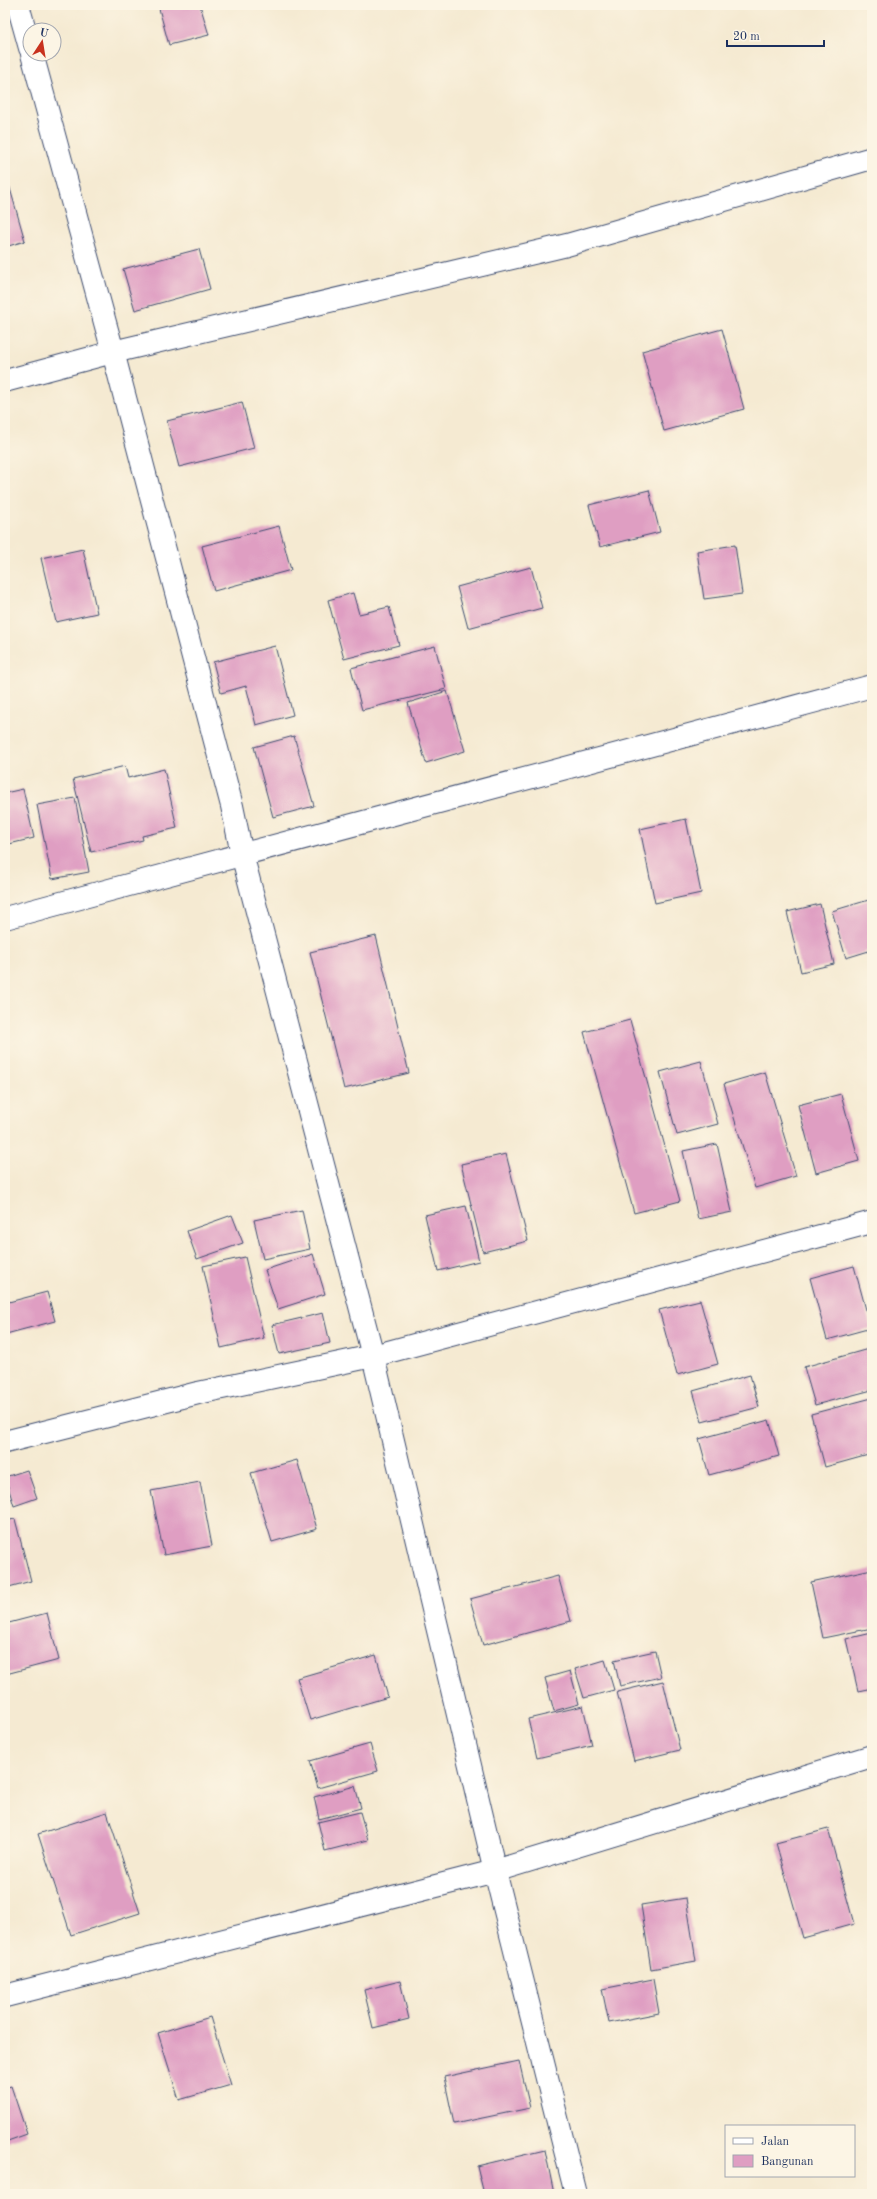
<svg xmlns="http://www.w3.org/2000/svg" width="877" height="2199" viewBox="0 0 877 2199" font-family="'Old Standard TT',serif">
<rect width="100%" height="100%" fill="#fcf5e5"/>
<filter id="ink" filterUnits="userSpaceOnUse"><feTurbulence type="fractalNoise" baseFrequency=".025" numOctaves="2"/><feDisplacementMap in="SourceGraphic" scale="8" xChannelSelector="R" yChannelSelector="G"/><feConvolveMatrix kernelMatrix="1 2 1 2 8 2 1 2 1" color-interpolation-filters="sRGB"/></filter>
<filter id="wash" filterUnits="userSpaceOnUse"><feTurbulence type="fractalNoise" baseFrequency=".012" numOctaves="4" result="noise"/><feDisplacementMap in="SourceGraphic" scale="16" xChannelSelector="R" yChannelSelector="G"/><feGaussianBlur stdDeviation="0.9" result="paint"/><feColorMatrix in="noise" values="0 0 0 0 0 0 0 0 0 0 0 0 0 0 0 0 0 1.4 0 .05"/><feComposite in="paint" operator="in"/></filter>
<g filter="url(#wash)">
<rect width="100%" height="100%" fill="#f5ead2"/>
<g id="blocks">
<path fill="#df9ec2" d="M158,5H200L209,35L169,45Z
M5,171L25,241L5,247Z
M199,249L210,289L135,310L123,269Z
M722,329L744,409L664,431L642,351Z
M242,402L254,448L179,467L167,421Z
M649,490L660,532L600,547L589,505Z
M279,526L291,570L214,591L202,546Z
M735,545L742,594L704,599L697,551Z
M83,549L97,613L56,622L41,558Z
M531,567L542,608L468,628L457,587Z
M353,593L359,614L389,607L399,645L344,659L328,600Z
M275,646L293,715L256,725L246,686L221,693L213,662Z
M435,646L446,689L362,710L351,668Z
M447,691L465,751L426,763L408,703Z
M294,736L314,806L273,817L254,747Z
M125,766L128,778L164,769L177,828L142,836L143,840L91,852L73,779Z
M23,789L34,838L5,845V793Z
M75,798L89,872L52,879L37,805Z
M686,819L701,893L655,903L640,829Z
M872,899V950L846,958L832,911Z
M820,904L834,964L801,972L787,912Z
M376,936L409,1073L344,1089L310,952Z
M630,1020L680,1201L634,1213L584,1032Z
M701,1061L718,1124L677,1135L660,1072Z
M765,1072L796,1176L755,1188L724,1084Z
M841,1094L859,1161L816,1173L798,1105Z
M717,1144L732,1212L698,1219L683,1151Z
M506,1154L528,1241L483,1252L461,1164Z
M466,1206L479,1261L438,1271L425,1215Z
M302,1210L310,1249L263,1259L254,1220Z
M232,1215L243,1243L197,1259L187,1231Z
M313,1254L325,1294L278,1309L265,1270Z
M245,1257L264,1338L221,1348L203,1266Z
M854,1266L871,1328L827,1340L810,1278Z
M47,1292L55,1321L6,1334L5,1303Z
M700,1300L718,1364L677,1375L659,1310Z
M323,1313L330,1343L279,1354L272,1325Z
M872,1348V1390L815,1405L804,1367Z
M750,1375L759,1407L702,1422L693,1391Z
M872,1398V1454L825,1467L811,1414Z
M769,1420L779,1456L709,1475L699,1439Z
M297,1460L317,1529L272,1542L251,1473Z
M27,1470L37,1498L14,1506L5,1477Z
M200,1482L212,1546L164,1555L151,1491Z
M15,1519L31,1581L5,1588V1521Z
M872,1569V1628L823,1638L811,1582Z
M558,1576L571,1621L483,1645L470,1599Z
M47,1613L59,1660L6,1674L5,1624Z
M872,1633V1688L858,1691L846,1639Z
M655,1651L661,1677L620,1686L614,1660Z
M376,1655L388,1697L310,1720L297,1678Z
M605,1660L614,1690L584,1698L575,1669Z
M570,1671L579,1704L554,1711L545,1678Z
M663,1681L680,1750L634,1761L617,1692Z
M583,1706L592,1745L537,1758L528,1719Z
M370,1744L378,1771L318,1788L310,1761Z
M355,1786L361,1808L319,1819L314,1797Z
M107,1812L140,1913L71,1935L38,1834Z
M360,1812L368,1840L325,1851L318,1822Z
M828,1829L854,1924L803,1938L776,1843Z
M686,1898L696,1961L651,1969L641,1905Z
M653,1979L659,2013L609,2023L602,1989Z
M400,1981L409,2019L373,2028L364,1990Z
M210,2017L231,2085L179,2100L158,2033Z
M519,2061L530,2108L454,2124L444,2077Z
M11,2086L27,2134L5,2142V2088Z
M545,2150L554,2194H484L477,2166Z"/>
</g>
</g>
<g filter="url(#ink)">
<use href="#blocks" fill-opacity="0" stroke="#3c4b6f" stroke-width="1"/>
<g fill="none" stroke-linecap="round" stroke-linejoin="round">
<g stroke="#3c4b6f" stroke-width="24">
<path id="minor" d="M18,5L30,48
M32,54L113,352L232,806L242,854L373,1356L872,1222
M5,381L113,352L567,245L872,158
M5,918L872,686
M5,1442L198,1393L373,1356L495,1871L576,2194
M5,1996L495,1871L872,1756"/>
</g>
<use href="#minor" stroke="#fff" stroke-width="22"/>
</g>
</g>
<rect width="877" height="2199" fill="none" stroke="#fcf5e5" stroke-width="20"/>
<rect x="725" y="2125" width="130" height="52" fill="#fcf5e5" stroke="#a2a6af"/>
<rect x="733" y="2138" width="20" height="6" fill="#ffffff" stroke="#a2a6af"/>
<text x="761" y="2145" font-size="12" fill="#1b2f5e">Jalan</text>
<rect x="733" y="2155" width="20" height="12" fill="#df9ec2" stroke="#a2a6af"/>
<text x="761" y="2165" font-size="12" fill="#1b2f5e">Bangunan</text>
<g transform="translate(42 42) rotate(12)"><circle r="19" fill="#fcf5e5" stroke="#a2a6af"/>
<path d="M0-3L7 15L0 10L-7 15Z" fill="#c8321e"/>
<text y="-6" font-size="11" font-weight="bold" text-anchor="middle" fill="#1b2f5e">U</text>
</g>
<path d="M727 40v6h97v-6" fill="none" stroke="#1b2f5e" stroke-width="2"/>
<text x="733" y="40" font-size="12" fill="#1b2f5e" stroke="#fcf5e5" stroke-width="3" paint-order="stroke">20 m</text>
</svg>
